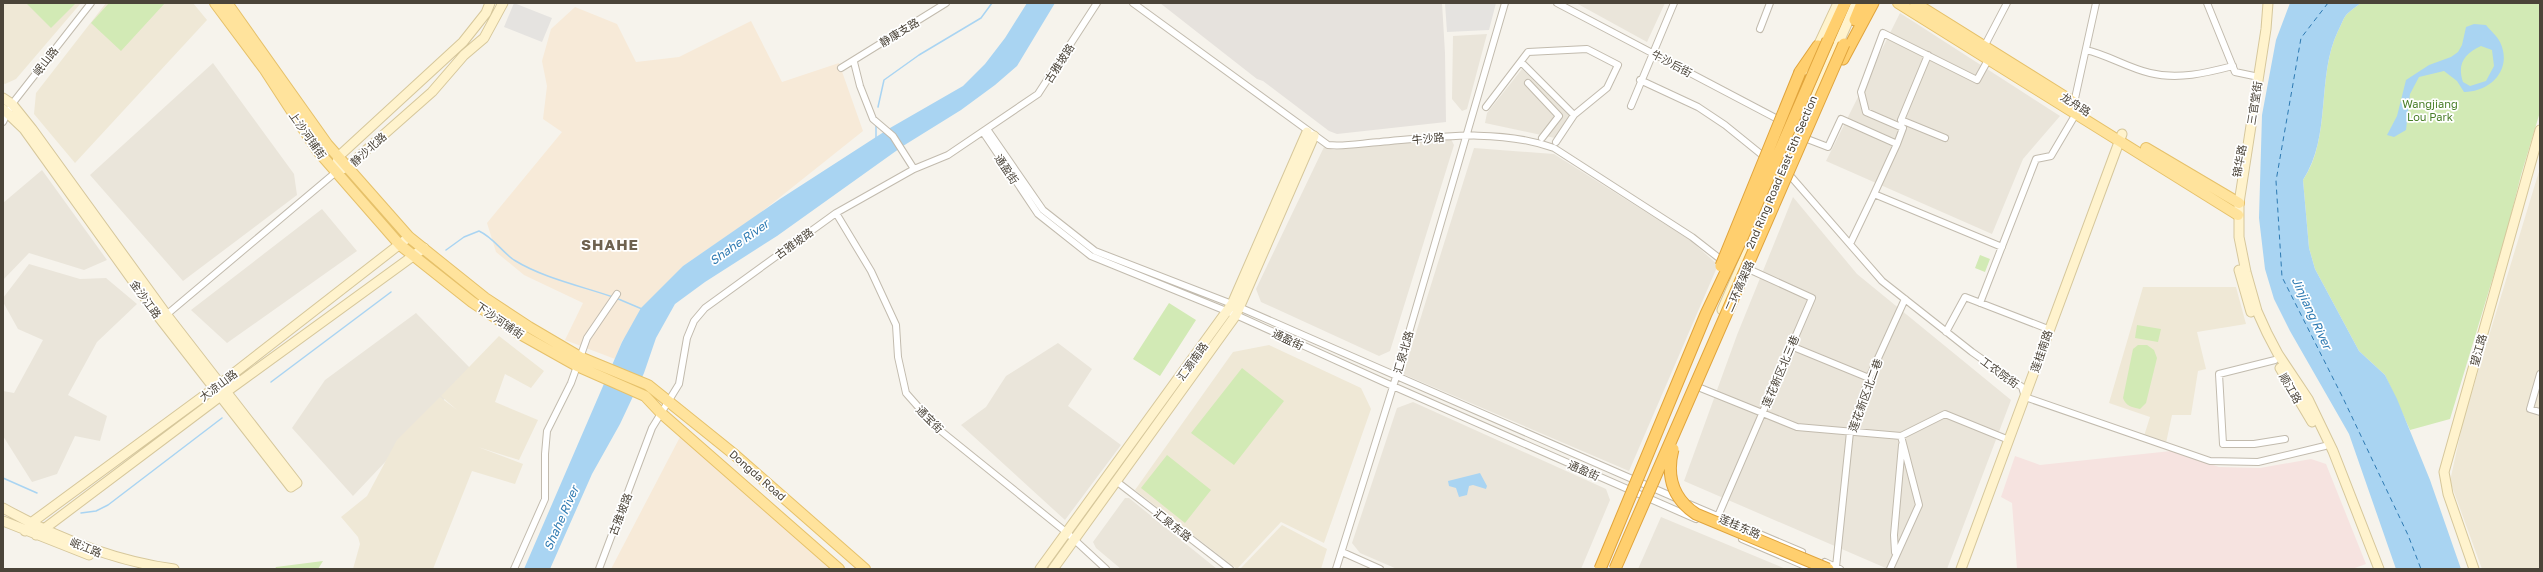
<svg xmlns="http://www.w3.org/2000/svg" width="2543" height="572" viewBox="0 0 2543 572" font-family="'Golos Text','Noto Sans SC',sans-serif">
<rect width="100%" height="100%" fill="#f6f3ec"/>
<path fill="#eae5da" d="M1576,3H1665L1647,42Z
M1900,13L2060,116L2023,159L1992,234L1826,161Z
M1487,34L1467,109L1462,111L1452,99L1453,36Z
M213,63L294,174L297,195L183,281L90,175Z
M1522,69L1570,116L1555,138L1485,123L1487,113Z
M1450,137L1454,145L1390,351L1379,356L1261,302L1256,289L1324,147L1334,150Z
M1474,148L1554,154L1690,240L1718,265L1629,471L1403,374Z
M42,170L107,260L84,270L29,253L3,280V203Z
M1793,197L1857,274L2011,400L1947,569H1888L1684,481L1737,335Z
M322,209L357,251L227,343L191,310Z
M29,264L80,279L106,278L137,304L97,342L68,395L107,416L100,441L75,436L57,474L32,482L3,436V391L14,393L43,340L18,329L3,302V298Z
M416,313L472,370L353,496L292,428L325,380Z
M1058,343L1092,369L1068,406L1121,445L1065,520L961,425L986,407L1006,376Z
M1413,402L1606,489L1610,500L1581,569H1397L1360,553L1352,543L1397,408Z
M1125,498H1129L1217,569H1121L1096,548L1093,542Z
M1661,517L1786,569H1638Z"/>
<path fill="#f7ead8" d="M575,7L617,24L636,62L679,57L751,21L782,82L839,63L863,131L755,217L683,266L622,341L615,359L565,340L583,303L524,275L496,252L487,223L562,132L543,119L547,86L542,61L551,29Z
M680,437L831,569H611Z"/>
<path fill="#e6e2dd" d="M1160,3H1442L1445,53L1446,122L1337,134L1329,131L1263,81L1257,79Z"/>
<path fill="#efe8d6" d="M3,3H81L16,79L5,84L3,83Z
M106,3H193L207,20L75,163L34,114L36,93Z
M2540,168V569H2482L2450,481L2464,418Z
M2143,287H2236L2246,324L2197,332L2206,369L2198,371L2191,415H2172L2166,443L2144,436L2150,417L2109,403Z
M499,336L544,371L531,388L505,374L495,402L538,420L519,460L478,447L523,464L515,484L472,471L433,569H353L360,544L358,537L341,517L367,496L397,440L440,397L457,410L441,396Z
M1269,345L1361,388L1371,409L1324,543L1281,522L1237,569L1135,490L1233,352Z
M1282,525L1327,549L1321,569L1241,568Z"/>
<path fill="#f6e3e0" d="M2171,451L2219,467L2260,468L2311,459L2326,464L2366,564L2352,569H2017L2012,503L2001,497L2015,456L2040,465Z"/>
<path fill="#d2eab5" d="M26,3H76L51,28Z
M109,3H165L121,51L91,23Z
M2361,3H2540V112L2521,175L2507,231L2450,419L2410,430L2385,375L2359,351L2315,269L2309,248L2303,180C2332,137 2316,77 2338,31C2341,26 2343,18 2347,14C2351,10 2356,7 2361,3Z
M1980,255L1990,259L1985,272L1975,268Z
M1169,303L1196,320L1160,376L1133,359Z
M2137,325L2161,329L2158,342L2135,338Z
M2138,345H2147L2154,350L2157,358L2146,403L2140,409C2131,407 2126,406 2123,398L2133,349Z
M1242,368L1284,401L1234,465L1191,433Z
M1167,455L1211,490L1185,523L1141,488Z
M323,561L318,569H275L276,567Z"/>
<path fill="#e5e3e0" d="M514,3L552,18L542,42L504,27Z
M1445,3H1496L1489,30L1447,32Z"/>
<path fill="#a9d4f2" fill-rule="evenodd" d="M1027,3H1055L1017,66L995,85L961,110L903,146L777,236L705,282L675,304L656,338L644,373L620,424L592,474L550,569H524L622,342L641,308L683,266L780,199L890,128L963,86L985,64L1005,38Z
M2290,3H2361C2356,7 2351,10 2347,14C2343,18 2341,26 2338,31C2316,77 2332,136 2303,180L2309,248L2315,269L2359,351L2385,375L2397,399L2430,480L2461,569H2396L2349,434L2290,331L2274,299L2265,269L2259,218L2262,115L2276,40Z
M2474,24L2486,25C2490,30 2497,36 2500,42C2513,69 2491,92 2464,92L2457,81L2444,71L2419,77L2410,94L2406,130L2394,137L2387,135L2397,116L2406,80L2429,65L2451,57L2458,52L2462,45L2466,27ZM2481,46L2492,50L2494,66L2486,81L2470,86L2463,82C2457,64 2464,54 2481,46Z
M1480,473L1487,486L1486,489L1473,485L1469,486L1467,495L1459,497L1456,488L1449,486L1448,481Z"/>
<g fill="none" stroke-linecap="round" stroke-linejoin="round">
<path stroke="#a9d4f2" stroke-width="1.5" d="M878,107L884,80L919,55L981,18L992,3
M876,138V124
M446,250L464,237L479,231C494,238 501,251 514,260C543,278 581,286 613,297
M616,298L642,309
M271,382L391,292
M3,478L37,493
M81,513L96,511L108,505L222,418"/>
<path stroke="#2e7ab2" stroke-width="1" stroke-dasharray="5 4" stroke-linecap="butt" d="M2328,3L2301,38L2276,181L2282,277L2343,398L2408,535L2421,569"/>
<g stroke="#c2bbae" stroke-width="8">
<path id="street" d="M1133,3L1328,145C1345,147 1363,143 1380,142C1438,137 1497,128 1554,148L1692,237L1724,262
M1557,3L1787,124
M2207,3L2235,72L2254,76
M1760,29L1770,3
M1984,47L2007,3
M2086,50C2108,55 2128,68 2150,73C2178,80 2206,73 2233,66
M854,62L860,86L873,119L893,136L914,169
M1521,62L1574,115
M841,68L946,3
M1640,80L1698,107L1725,125L1767,159
M1528,83L1559,116L1542,138
M2074,103L2096,3
M1631,106L1674,3
M1486,107L1528,52L1587,49L1618,65L1607,88L1574,115L1556,142
M1901,120L1928,55
M3,122L12,104L91,3
M1902,123L1901,120L1945,138
M987,129L1043,210L1095,251L1232,304L1678,499
M983,132L1038,214L1091,256L1236,315L1386,383L1696,519
M1802,137L1828,147L1841,119L1897,144L1874,194
M1897,144L1903,128L1866,112L1861,92L1883,33L1977,80L1988,60
M1787,172L1882,281L1972,352L2022,387L2025,397L2210,461L2258,462L2325,446
M836,213L871,271L896,325L898,357L906,393L936,427L1066,532L1106,569
M1851,242L1874,194L2002,247
M1980,303L2036,159L2051,156L2077,112
M165,316L336,172
M1946,332L1965,297L2048,329
M1791,346L1869,378
M2275,360L2219,374L2223,444H2254L2285,439
M2540,374L2530,409L2540,412
M1693,385L1797,427L1901,436L1945,414L2009,440
M1116,481L1230,569
M1689,504L1802,552
M1718,516L1812,298L1744,267
M1742,539L1812,569
M1342,552L1380,569
M1895,552L1894,535L1902,445
M1825,562L1840,569
M1836,567L1850,432L1869,378L1905,299
M514,569L545,499V454L547,431L571,383L587,338L617,294
M599,569L652,428L679,384L687,338L694,321L705,308L836,213L914,169L948,155L1038,94L1097,3
M1336,569L1396,377L1505,3
M1890,569L1919,505L1901,436"/>
</g>
<g stroke="#d6c79b" stroke-width="11">
<path id="secondary" d="M490,3L486,13L463,42L338,157L336,172L347,167L432,92L464,55L484,38L503,3
M2268,3L2266,29L2239,203V237L2246,272L2257,311L2267,333L2278,354L2308,399L2333,451L2379,569
M3,98L12,104L32,129L166,314L297,483L291,487L158,316L24,129L3,109
M1795,103L1818,46L1838,3
M2239,270L2251,312
M1722,310L1856,3
M2280,368L2312,422
M3,508C57,538 113,561 174,569
M3,521L89,555
M25,531L31,523L220,384L409,237
M36,535L226,392L424,248
M1040,569L1232,304L1307,132
M1053,569L1236,315L1314,136
M1961,569L2122,134
M2474,569L2448,494L2444,472L2540,130"/>
</g>
<g stroke="#e6c16a" stroke-width="12">
<path id="primary" d="M215,3L265,70L317,150L400,245L472,302L520,334L577,366L645,396L661,413L839,569
M227,3L327,144L409,237L485,298L529,327L580,357L648,385L735,455L865,569
M1898,3L2238,215
M1915,3L2075,103
M2146,148L2239,203"/>
</g>
<g stroke="#e0a43c" stroke-width="13">
<path id="highway" d="M1855,20L1862,3
M1828,40L1845,3
M1843,59L1873,3
M1800,72L1818,46"/>
</g>
<use href="#street" stroke="#fff" stroke-width="6"/>
<use href="#secondary" stroke="#fff3cd" stroke-width="9"/>
<use href="#primary" stroke="#ffe39c" stroke-width="10"/>
<use href="#highway" stroke="#ffcf6e" stroke-width="11"/>
<g stroke="#e0a43c" stroke-width="13" stroke-linecap="butt">
<path id="highway-bridge" d="M1721,266L1800,72
M1673,449C1666,476 1672,498 1696,514L1828,569
M1600,569L1706,314L1742,238L1828,40
M1615,569L1844,44"/>
</g>
<use href="#highway-bridge" stroke="#ffcf6e" stroke-width="11"/>
</g>
<g text-anchor="middle" dominant-baseline="central" stroke-width="3.5" stroke-linejoin="round" paint-order="stroke">
<g font-size="11" fill="#4b4439" stroke="#fff">
<text transform="translate(899 32) rotate(-31)">静康支路</text>
<text transform="translate(45 61) rotate(-52)">岷山路</text>
<text transform="translate(1059 63) rotate(-57)">古雅坡路</text>
<text transform="translate(1672 63) rotate(28)">牛沙后街</text>
<text transform="translate(2254 103) rotate(-81)">三官堂街</text>
<text transform="translate(2076 104) rotate(32)">龙舟路</text>
<text transform="translate(308 135) rotate(55)">上沙河铺街</text>
<text transform="translate(1428 138) rotate(-5)">牛沙路</text>
<text transform="translate(368 149) rotate(-42)">静沙北路</text>
<text transform="translate(2239 161) rotate(-80)">锦华路</text>
<text transform="translate(1007 169) rotate(56)">通盈街</text>
<text transform="translate(1781 172) rotate(-67)">2nd Ring Road East 5th Section</text>
<text transform="translate(794 243) rotate(-36)">古雅坡路</text>
<text transform="translate(1739 286) rotate(-66)">二环高架路</text>
<text transform="translate(146 299) rotate(54)">金沙江路</text>
<text transform="translate(500 320) rotate(34)">下沙河铺街</text>
<text transform="translate(1288 339) rotate(25)">通盈街</text>
<text transform="translate(2478 350) rotate(-74)">望江路</text>
<text transform="translate(2041 351) rotate(-71)">莲桂南路</text>
<text transform="translate(1403 352) rotate(-74)">汇泉北路</text>
<text transform="translate(1192 361) rotate(-54)">汇源南路</text>
<text transform="translate(1780 371) rotate(-67)">莲花新区北三巷</text>
<text transform="translate(2000 372) rotate(36)">工农院街</text>
<text transform="translate(218 385) rotate(-37)">大凉山路</text>
<text transform="translate(2291 388) rotate(60)">顺江路</text>
<text transform="translate(1865 395) rotate(-70)">莲花新区北二巷</text>
<text transform="translate(930 419) rotate(45)">通宝街</text>
<text transform="translate(1584 470) rotate(24)">通盈街</text>
<text transform="translate(758 475) rotate(41)">Dongda Road</text>
<text transform="translate(620 514) rotate(-69)">古雅坡路</text>
<text transform="translate(1173 525) rotate(38)">汇泉东路</text>
<text transform="translate(1740 526) rotate(23)">莲桂东路</text>
<text transform="translate(86 547) rotate(22)">岷江路</text>
</g>
<g font-size="11" fill="#4a7f2a" stroke="#fff">
<text x="2430" y="103">Wangjiang<tspan x="2430" dy="13">Lou Park</tspan></text>
</g>
<g font-size="12" font-style="italic" fill="#2e7ab2" stroke="#fff">
<text transform="translate(739 242) rotate(-35)">Shahe River</text>
<text transform="translate(2312 313) rotate(65)">Jinjiang River</text>
<text transform="translate(561 518) rotate(-66)">Shahe River</text>
</g>
<g font-size="15" font-weight="bold" letter-spacing="1" fill="#6e6250" stroke="#fff">
<text x="610" y="244">SHAHE</text>
</g>
</g>
<rect width="2543" height="572" fill="none" stroke="#4b4439" stroke-width="8"/>
</svg>
